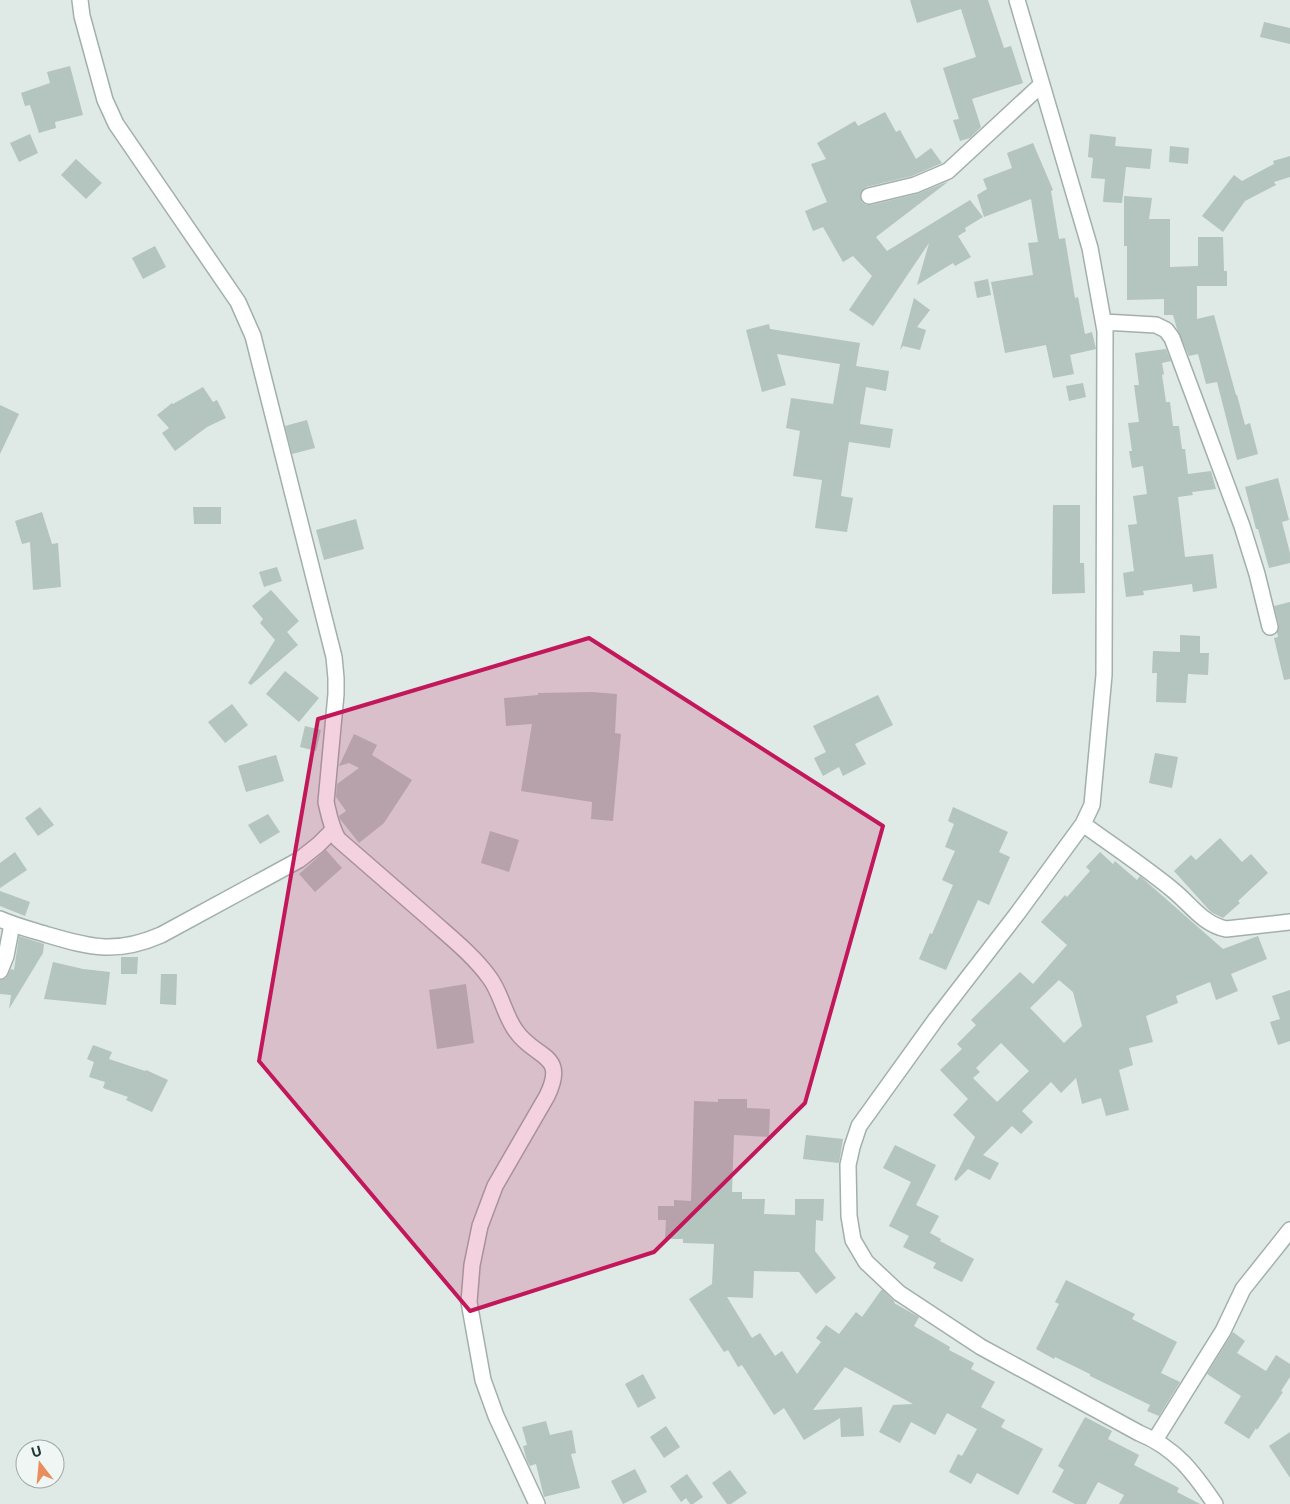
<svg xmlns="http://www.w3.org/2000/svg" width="1290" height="1504" viewBox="0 0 1290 1504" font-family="'Open Sans',sans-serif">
<rect width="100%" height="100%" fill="#dfe9e6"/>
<path fill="#b4c4bf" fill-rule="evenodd" d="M910,0H988L1004,48L1011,46L1023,83L972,99L981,127L970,138L960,141L953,120L959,119L943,68L976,57L961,9L917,23Z
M1264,22L1290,28V44L1260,37Z
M70,66L83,115L55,122L56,128L39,133L30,105L25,106L21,93L50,83L47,72Z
M885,112L896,132L900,130L916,159L931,148L942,163L912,176L866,187L860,194L862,202L866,205H871L917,194L949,181L876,237L887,251L970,200L983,217L965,228L966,231L958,236L971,257L955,266L953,263L917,285L929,243L873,326L849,310L872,276L853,256L843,262L823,227L813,231L805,211L827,202L811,164L826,159L817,143L855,121L858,126Z
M30,134L38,153L19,162L10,143Z
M1090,134L1116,137L1115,146L1152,149L1150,169L1126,167L1122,203L1103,202L1105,179L1091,178L1093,158L1088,157Z
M1033,143L1053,190L1051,191L1059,239L1065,238L1075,298L1078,297L1085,334L1092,332L1096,349L1070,355L1074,374L1053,378L1046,345L1005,353L991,282L1033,275L1028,243L1038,242L1031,199L984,217L977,195L987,189L983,179L1012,168L1007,153Z
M1170,146L1189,148L1188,164L1169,162Z
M1290,156V177L1274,182L1276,185L1245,201L1223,232L1202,216L1234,175L1242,181L1274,164L1273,161Z
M76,159L102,183L86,199L61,175Z
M1124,196L1152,198L1149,219H1170V267L1198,266V237H1223L1224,271H1227V286H1197V319L1214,315L1236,395H1237L1245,425L1250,423L1258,454L1237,460L1217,382L1206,384L1198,354L1189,356L1177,329L1173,315H1164V299L1127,300V246H1124Z
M155,246L166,267L143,279L132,258Z
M988,279L991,295L977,298L974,282Z
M914,298L930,310L917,327L926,330L920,350L903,346L900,350Z
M769,324L770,329L860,343L856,366L889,371L886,391L866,387L860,424L893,429L890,448L849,442L841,496L853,498L847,532L815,528L822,480L793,476L800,431L786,428L791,398L833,404L840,364L777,354L786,385L762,392L746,330Z
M1166,349L1171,361L1162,363L1164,374L1162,375L1166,402H1170L1173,426H1179L1182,449H1185L1188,474L1211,471L1216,489L1192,492L1193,495L1178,497L1185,557L1213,554L1217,588L1193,592L1192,584L1143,591L1144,595L1126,597L1123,573L1134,571L1128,525L1137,524L1133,496L1147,494L1143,466L1132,468L1129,451H1132L1128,423L1139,422L1134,385H1139L1135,353Z
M1083,383L1086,397L1069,401L1066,386Z
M203,387L213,402L217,400L226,418L207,427L175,451L162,433L169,428L157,415L172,403L173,404Z
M0,405L19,414L0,454Z
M307,420L315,448L292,454L285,426Z
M1278,478L1289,520L1282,522L1290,553V563L1269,568L1258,529H1256L1245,487Z
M1053,505H1080V563H1084L1085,593L1052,594Z
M193,507H221V524H194Z
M42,512L52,544L58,543L61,587L33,590L30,542L22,544L15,521Z
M356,519L364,549L324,560L316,530Z
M277,567L282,581L264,587L259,572Z
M271,590L299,621L287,632L298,645L251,685L248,683L275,640L260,623L263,619L252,606Z
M1290,602V679L1284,680L1274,638L1278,637L1277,632L1279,625L1274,606Z
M1180,635L1200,636V653H1209L1208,675L1188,674L1186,703L1156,702L1157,673H1152L1153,651L1180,652Z
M285,671L319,698L299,722L266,694Z
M592,692L617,694L615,733L621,734L613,821L591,819L592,802L521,791L532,724L506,726L504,698L538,695V693Z
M878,695L893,725L855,744L866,764L843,776L839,767L823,776L814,758L826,752L813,726Z
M232,704L248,725L225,743L208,722Z
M305,726L321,730L316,751L300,747Z
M354,734L377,745L372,755L412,780L384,823L359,843L340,819L339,816L346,811L336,797L337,784L359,768L349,763L339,766Z
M1155,753L1178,757L1172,788L1149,783Z
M276,755L284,781L246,792L238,766Z
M40,807L54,825L38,836L25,818Z
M953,807L1008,832L999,852L1010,857L989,905L978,900L946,970L919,959L930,933L932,934L953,885L942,880L955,851L945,847L954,824L948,821Z
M268,814L280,832L260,844L248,825Z
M490,831L519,840L509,872L481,863Z
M1220,838L1242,862L1251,854L1268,873L1238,901L1240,903L1223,918L1211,912L1174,871L1191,855L1196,860Z
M326,850L342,868L315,892L299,874Z
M15,852L27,870L0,888V863Z
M1100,852L1113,864L1115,861L1137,880L1140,876L1141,877L1223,949L1258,936L1267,959L1231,974L1238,991L1216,1000L1210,982L1176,996L1178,1003L1146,1016L1153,1042L1129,1048L1133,1065L1119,1070L1129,1110L1106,1116L1101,1098L1082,1104L1076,1078L1061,1093L1051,1082L1022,1111L1033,1122L1021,1134L1012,1126L983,1155L999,1163L990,1180L968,1169L956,1181L954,1179L975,1137L953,1115L968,1099L940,1070L962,1049L957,1044L976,1025L971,1020L984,1007L1020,972L1033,984L1067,945L1041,922L1065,895L1067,897L1090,871L1086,867ZM1059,980L1073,992L1082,1026L1064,1043L1030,1008ZM1001,1043L1029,1071L997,1102L973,1078L980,1072L976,1068Z
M0,891L30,902L25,916L0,906Z
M19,936L44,944L43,953L9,1009L11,995L0,994V980L6,978L11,969L14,970Z
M121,957H138L137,974H121Z
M53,962L83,969L110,972L106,1005L44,999Z
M161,974H177L176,1005L160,1004Z
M466,984L474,1043L437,1049L429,990Z
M1290,990V1041L1278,1045L1270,1022L1280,1019L1272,996Z
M93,1045L112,1052L109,1059L145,1071L146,1070L168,1080L152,1112L126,1100L128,1097L103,1088L105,1082L89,1077L94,1062L87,1059Z
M718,1099H747V1108L770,1109L769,1137L734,1135L732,1192H742V1199H765L764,1214L795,1215V1199H824L823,1221L816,1220L815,1251L836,1278L816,1294L799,1272L754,1271L753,1298L727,1297L752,1338L760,1333L775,1356L782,1351L797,1374L821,1342L816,1338L826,1325L839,1334L856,1312L862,1317L882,1289L895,1302L894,1303L919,1317L914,1326L950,1347L949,1350L974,1363L971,1369L995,1382L981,1407L1005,1420L1001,1427L1043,1449L1018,1495L977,1473L971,1484L949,1472L958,1454L962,1456L977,1429L947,1413L935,1435L911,1422L900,1443L879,1432L893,1405L913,1404L845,1367L813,1410L862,1407L864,1436L841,1437L840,1418L804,1440L784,1408L774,1415L742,1365L738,1367L728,1350L724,1352L689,1299L712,1284L714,1244L683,1243V1239H665L666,1220H658V1206H674V1200L691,1201L694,1101L718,1102Z
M806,1135L843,1139L839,1163L803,1159Z
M895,1145L936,1165L916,1205L939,1216L930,1233L941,1239L940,1241L974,1259L962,1282L933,1268L936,1263L903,1247L909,1236L889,1226L911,1182L883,1168Z
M1066,1280L1135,1314L1132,1319L1177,1342L1161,1373L1180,1382L1159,1416L1147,1411L1150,1405L1090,1376V1374L1055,1357L1054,1359L1036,1349L1059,1304L1055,1302Z
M1233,1332L1245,1341L1237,1353L1266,1371L1276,1355L1290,1364V1377L1281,1391L1283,1392L1257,1430L1256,1428L1249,1439L1224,1423L1241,1396L1207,1374Z
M643,1374L656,1398L638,1408L625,1384Z
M1085,1417L1112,1431L1108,1439L1139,1455L1134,1465L1179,1488L1177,1492L1200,1504H1119L1124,1495L1098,1482L1086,1504H1075L1052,1492L1064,1470L1058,1466Z
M546,1421L550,1435L572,1430L576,1453L571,1454L580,1488L544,1497L536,1464L530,1466L527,1461L523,1446L527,1445L522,1427Z
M666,1426L680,1447L664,1458L650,1437Z
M1290,1432V1478L1269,1446Z
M635,1469L647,1492L623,1504L611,1481Z
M730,1470L747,1493L731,1504H727L712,1483Z
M687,1474L703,1497L693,1504H690L686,1498L681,1502L670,1486Z"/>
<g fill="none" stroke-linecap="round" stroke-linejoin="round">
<g stroke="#a2b0ad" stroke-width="18">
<path id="street" d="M80,0L82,16L105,100L116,124L238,302L253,336L334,657L336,678V694L326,802C329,815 331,827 338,839C369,866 399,892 430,919C450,937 473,955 489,977C501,992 504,1015 516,1031C535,1059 568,1053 547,1096L495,1186L480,1226L472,1265L469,1302L483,1380L496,1416L537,1504
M1017,0L1090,248L1105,331L1104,675L1092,805L1083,824L1017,914L936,1019L859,1126L852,1147L848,1165L849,1216L853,1240L866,1262L899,1293L981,1347L1139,1433C1176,1448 1194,1473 1215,1504
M869,196L915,185L948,171L1041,85
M1104,322L1156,325L1166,330L1172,338L1242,526L1257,574L1270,627
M1083,824C1113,846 1145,867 1174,891C1191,905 1203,924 1226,929L1290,922
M0,919C16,926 32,930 48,935C92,948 117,954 161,935L299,860L318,845L333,830
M0,971L6,956L12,924
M1155,1440L1223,1331L1243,1289L1290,1230"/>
</g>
<use href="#street" stroke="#fff" stroke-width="15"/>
</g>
<path fill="#c2185b" fill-opacity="0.2" stroke="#c2185b" stroke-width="4" stroke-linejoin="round" d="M589,638L883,826L805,1103L654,1252L470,1311L259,1061L318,719Z"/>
<g transform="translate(40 1464) rotate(344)"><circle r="24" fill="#eff6f3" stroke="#9daaa7"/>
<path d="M0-4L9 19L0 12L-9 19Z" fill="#ea8d5c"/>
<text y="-8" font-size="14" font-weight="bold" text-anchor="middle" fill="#213834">U</text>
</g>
</svg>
